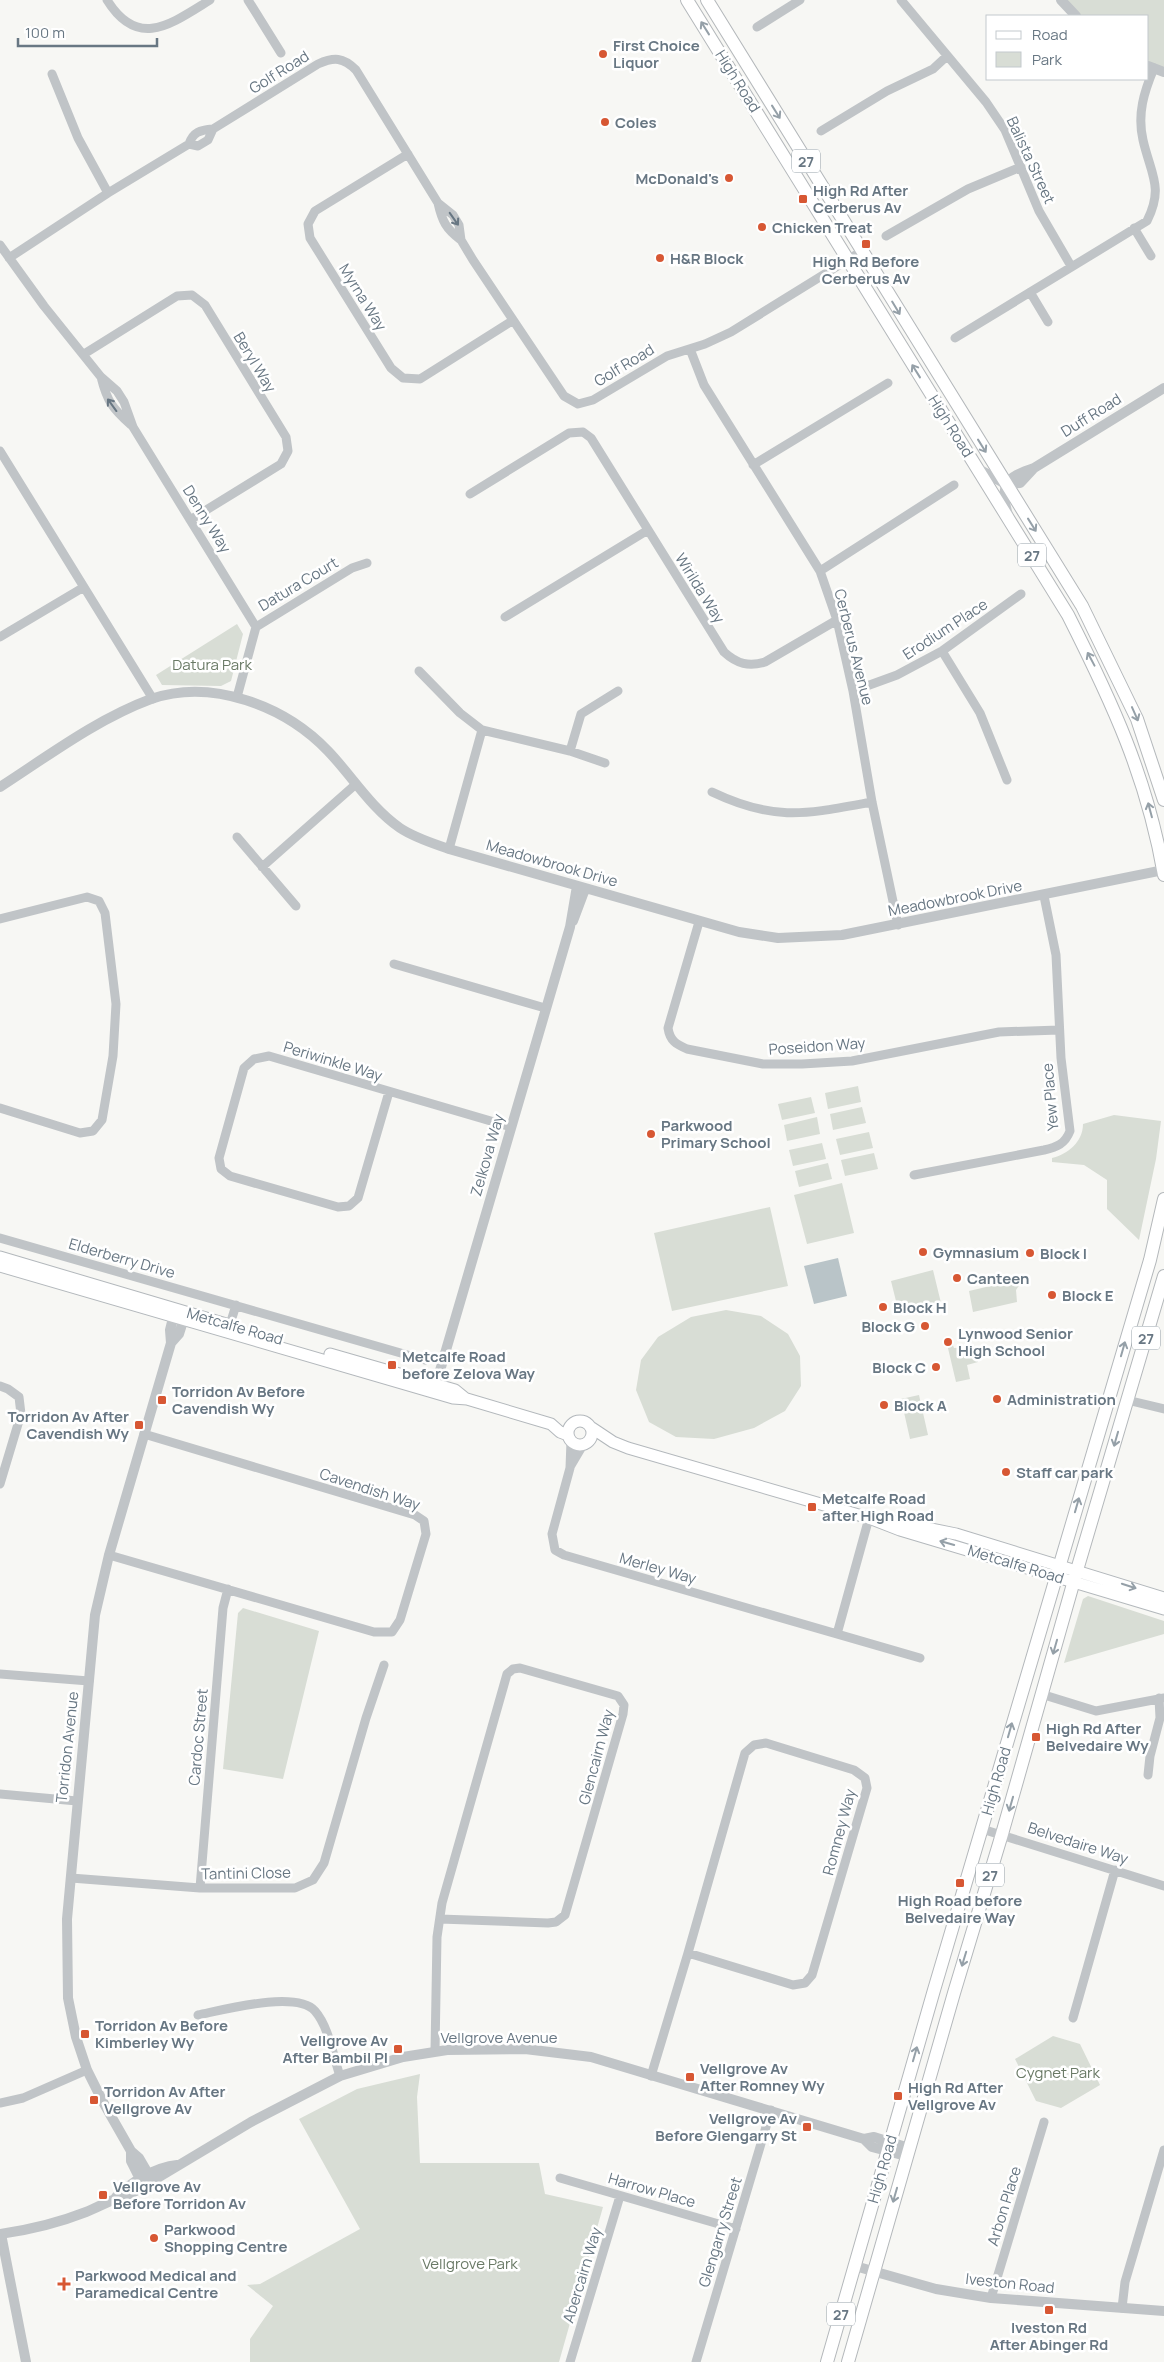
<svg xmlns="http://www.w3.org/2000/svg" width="1164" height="2362" viewBox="0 0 1164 2362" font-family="Manrope,sans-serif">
<rect width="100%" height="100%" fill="#f7f7f4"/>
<path fill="#d8ddd5" d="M1062,0H1164V71L1148,64V16H1076Z
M237,624L243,634L231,681L221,686L162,685L156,675Z
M858,1086L861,1102L828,1109L825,1093Z
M811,1097L815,1113L782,1120L778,1104Z
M862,1107L866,1123L833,1130L830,1114Z
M1114,1115L1161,1121L1156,1159L1139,1240L1107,1209V1180L1084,1165L1052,1162V1158C1068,1154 1083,1142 1083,1124Z
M817,1117L820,1134L787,1141L784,1125Z
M869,1132L873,1148L840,1155L836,1139Z
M822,1143L826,1159L793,1166L789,1150Z
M874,1153L878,1169L845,1176L841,1160Z
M828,1163L832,1179L799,1187L795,1171Z
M842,1183L854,1233L807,1244L794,1195Z
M770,1207L788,1286L672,1311L654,1233Z
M933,1270L941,1303L899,1313L891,1281Z
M1024,1278L1016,1290L1017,1302L973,1312L969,1291Z
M726,1310L761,1316L788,1334L800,1356L801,1386L785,1411L754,1428L714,1439L676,1437L649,1422L636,1390L641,1360L658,1337L691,1317Z
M952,1343L954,1348L975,1347L978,1362L967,1365L970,1379L956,1382L947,1344Z
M919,1395L928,1435L910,1439L901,1399Z
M1088,1596L1164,1621V1634L1064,1663L1083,1599Z
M243,1608L319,1631L283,1779L223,1769L238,1613Z
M1053,2036L1080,2044L1100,2085L1061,2108L1036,2101L1015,2059Z
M420,2074L417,2097L420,2163H539L545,2194L603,2207L559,2362H250V2339L273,2306L247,2285L260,2284L360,2229L299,2119L357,2089Z"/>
<path fill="#b9c4c8" d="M838,1258L847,1296L814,1304L804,1266Z"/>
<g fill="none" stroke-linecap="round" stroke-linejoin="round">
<g stroke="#b3b8bc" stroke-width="13">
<path id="secondary" d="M0,1257L233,1326
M0,1266L453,1398L467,1399L551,1424L560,1432L568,1435
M330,1354L455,1390L466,1399
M568 1433a12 12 0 1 1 24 0a12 12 0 1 1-24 0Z
M592,1428L613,1442L628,1448L869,1518L900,1530L1164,1609
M887,1520L956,1534L1164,1598"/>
</g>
<g stroke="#b4b8bb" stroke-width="14">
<path id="primary" d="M687,0L1068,615C1112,702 1147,777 1164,875
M707,0L1082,606L1137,719L1164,800
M827,2362L934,1990L1150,1260L1164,1199
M848,2362L954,1993L1002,1834L1077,1570L1164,1276"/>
</g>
<path stroke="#c0c4c7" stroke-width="9" d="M107,0C138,50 171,24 210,0
M248,0L281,53
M901,0L986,102L1005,130L1039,211L1071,266
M757,27L800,0
M52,74L78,138L108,193
M821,131L887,91L933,69L947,56
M189,144L198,146L208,140L213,129
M408,154L315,211L308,224L310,238L391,368L403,378L420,379L512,321
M438,203L453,215L459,225L461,240L473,260L564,396L578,404L593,400L667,356L705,344L731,332L862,251
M1134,228L1151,256
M886,236L968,189L1021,167
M0,245L44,306L101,377L117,391L124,402L133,427L256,627
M9,258L108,193L189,144C193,132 200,130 213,129L318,64C334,57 343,57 356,70L438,203C442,221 446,229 461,240
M1030,292L1048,322
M955,338L1147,221C1164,187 1151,175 1143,140C1137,114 1144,92 1154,68
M690,349L704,385L820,571L837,620L853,691L872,802L898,925
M84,354L177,296L192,295L205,305L286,437L288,451L281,464L190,520
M101,377C107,401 112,408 131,425
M0,451L153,699
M753,465L888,383
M470,494L569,433L583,432L591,438L724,652C737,664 749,667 765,662L837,620
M820,571L954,485
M505,617L648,530
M0,637L84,587
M942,651L980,713L1007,780
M419,671L460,713L482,730L570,751L605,763
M853,691L897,675L942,651L1021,594
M237,697L256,627L352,568L367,563
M570,751L581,714L618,691
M712,792C775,822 806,814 872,802
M237,837L296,906
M449,849L482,730
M262,867L356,784
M0,919L87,897L99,901L105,913L116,1004L113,1056L102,1120L93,1131L80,1133L0,1108
M699,922L668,1028C670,1041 676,1044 687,1049L763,1064H802L852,1061L999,1032L1059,1030
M394,964L545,1008
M389,1092L358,1198L349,1206L338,1207L230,1176L221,1169L219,1158L244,1068L254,1059L269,1056L511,1127
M914,1175L1044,1150C1057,1147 1065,1144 1070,1131L1061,1058L1056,955L1044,896
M0,1238L425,1360
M228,1331L236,1305
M0,1386L8,1389L19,1397L21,1414L0,1484
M1127,1400L1164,1409
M571,1441L570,1468L552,1534L555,1550L564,1555L920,1658
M570,1467L583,1445
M109,1555L374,1632H392L400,1620L426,1534L424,1521L415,1515L144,1434
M837,1634L869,1518
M0,1674L89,1681
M1041,1694L1096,1711L1164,1698
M1148,1775L1150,1756L1160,1718L1159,1698
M0,1794L77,1801
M982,1829L1164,1886
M71,1878L200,1888H295L313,1880L324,1863L366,1718L384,1665
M200,1888L223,1608L228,1589
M198,2015C223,2010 296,1990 315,2011C329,2027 333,2056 340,2076
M1073,2018L1115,1870
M435,2051L437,1937L442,1903L507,1674L513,1669L520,1668L618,1696L624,1705L623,1714L565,1915L556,1922L548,1923L440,1919
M651,2076L688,1953L793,1985L805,1983L812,1975L867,1788L865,1778L854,1770L766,1743L754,1745L745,1753L688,1953
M0,2103L23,2098L87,2070
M560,2178L736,2229
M991,2298L1044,2122
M1122,2308L1125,2282L1164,2150
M570,2362L620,2196
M696,2362L771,2110"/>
<path stroke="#c0c4c7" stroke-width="10" d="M1061,0L1076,16
M1148,66L1164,72
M978,469L1006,484L1020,483L1033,469
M1008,515C999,485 1006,477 1034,468L1164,388
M0,787C48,756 97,719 151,699C212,678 285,706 328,751C352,776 371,808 400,828C415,838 432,843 449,849L739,932L778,938L842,935L1164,870
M573,921L585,889
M171,1343L170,1330L175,1310
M434,1391L570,927L577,886
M864,2139L874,2137L909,2148
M131,2151V2161L143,2185
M153,2182L139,2158L131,2151L103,2102L87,2070L76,2037L68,1998L67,1919L95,1615L109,1555L171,1343L179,1334L186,1312
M116,2197C131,2182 156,2167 177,2165
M0,2234C29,2230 58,2223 86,2212C101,2206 113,2198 129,2195L251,2122L340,2076L403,2057L447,2050L525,2049L591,2057L864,2139L872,2147L906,2156
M1,2234L26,2362
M855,2266L936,2289L991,2298L1164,2311"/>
<use href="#secondary" stroke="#fff" stroke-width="11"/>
<use href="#primary" stroke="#fff" stroke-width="12"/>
</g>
<defs><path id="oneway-shaft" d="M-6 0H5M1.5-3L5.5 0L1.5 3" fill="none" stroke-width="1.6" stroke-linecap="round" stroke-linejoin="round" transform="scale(1.25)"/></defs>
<g stroke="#95a0a8">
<use href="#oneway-shaft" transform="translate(705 28) rotate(-122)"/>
<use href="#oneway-shaft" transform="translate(776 112) rotate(58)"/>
<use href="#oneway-shaft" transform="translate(896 308) rotate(59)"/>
<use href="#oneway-shaft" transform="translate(916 371) rotate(-122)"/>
<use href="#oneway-shaft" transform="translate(982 446) rotate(58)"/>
<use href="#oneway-shaft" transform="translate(1032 525) rotate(58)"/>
<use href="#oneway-shaft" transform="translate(1091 659) rotate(-118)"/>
<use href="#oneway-shaft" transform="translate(1135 714) rotate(66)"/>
<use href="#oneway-shaft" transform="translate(1150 810) rotate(-105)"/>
<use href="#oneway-shaft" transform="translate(1123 1349) rotate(-74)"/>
<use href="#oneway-shaft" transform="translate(1116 1439) rotate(106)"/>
<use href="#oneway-shaft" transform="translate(1077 1505) rotate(-74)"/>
<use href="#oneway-shaft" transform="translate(947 1543) rotate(-164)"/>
<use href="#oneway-shaft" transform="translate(1129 1586) rotate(18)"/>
<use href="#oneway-shaft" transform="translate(1055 1647) rotate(106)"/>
<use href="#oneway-shaft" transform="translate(1010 1730) rotate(-74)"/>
<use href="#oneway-shaft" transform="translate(1011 1804) rotate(106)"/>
<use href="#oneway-shaft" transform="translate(964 1959) rotate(107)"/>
<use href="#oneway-shaft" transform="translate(915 2054) rotate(-74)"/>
<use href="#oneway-shaft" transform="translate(895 2195) rotate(106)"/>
</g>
<g stroke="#687783">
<use href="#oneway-shaft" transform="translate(454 219) rotate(55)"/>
<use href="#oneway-shaft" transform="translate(112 405) rotate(-126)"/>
</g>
<g fill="#d75733" stroke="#fff" stroke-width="2">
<circle cx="603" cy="54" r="5"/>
<circle cx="605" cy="122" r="5"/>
<circle cx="729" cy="178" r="5"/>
<rect x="798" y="194" width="10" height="10" rx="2.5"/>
<circle cx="762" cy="227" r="5"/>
<rect x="861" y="239" width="10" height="10" rx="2.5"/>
<circle cx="660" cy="258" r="5"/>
<circle cx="651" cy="1134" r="5"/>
<circle cx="923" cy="1252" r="5"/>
<circle cx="1030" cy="1253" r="5"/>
<circle cx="957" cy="1278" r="5"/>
<circle cx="1052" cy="1295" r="5"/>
<circle cx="883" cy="1307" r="5"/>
<circle cx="925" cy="1326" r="5"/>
<circle cx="948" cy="1342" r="5"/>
<rect x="387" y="1360" width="10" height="10" rx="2.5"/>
<circle cx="936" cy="1367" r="5"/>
<circle cx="997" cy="1399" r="5"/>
<rect x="157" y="1395" width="10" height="10" rx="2.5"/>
<circle cx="884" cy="1405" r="5"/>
<rect x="134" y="1420" width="10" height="10" rx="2.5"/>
<circle cx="1006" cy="1472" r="5"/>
<rect x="807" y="1502" width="10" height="10" rx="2.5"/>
<rect x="1031" y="1732" width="10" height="10" rx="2.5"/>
<rect x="955" y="1878" width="10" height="10" rx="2.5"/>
<rect x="80" y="2029" width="10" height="10" rx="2.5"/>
<rect x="393" y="2044" width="10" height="10" rx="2.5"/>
<rect x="685" y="2072" width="10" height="10" rx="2.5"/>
<rect x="893" y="2091" width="10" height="10" rx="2.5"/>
<rect x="89" y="2095" width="10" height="10" rx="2.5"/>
<rect x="802" y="2122" width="10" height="10" rx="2.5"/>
<rect x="98" y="2190" width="10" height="10" rx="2.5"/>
<circle cx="154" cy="2238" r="5"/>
<path d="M61.5 2276.5h5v5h5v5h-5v5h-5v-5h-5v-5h5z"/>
<rect x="1044" y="2305" width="10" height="10" rx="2.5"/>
</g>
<g text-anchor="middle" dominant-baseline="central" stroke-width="5" stroke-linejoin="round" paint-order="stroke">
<g fill="#fff" stroke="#95a0a8" stroke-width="1">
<rect x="792" y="149.5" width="28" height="23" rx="4"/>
<rect x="1018" y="543.5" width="28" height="23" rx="4"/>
<rect x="1132" y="1326.5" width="28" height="23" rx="4"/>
<rect x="976" y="1863.5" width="28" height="23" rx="4"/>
<rect x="827" y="2302.5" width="28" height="23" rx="4"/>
</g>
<g font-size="14" font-weight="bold" fill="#687783">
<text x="806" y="161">27</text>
<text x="1032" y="555">27</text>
<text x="1146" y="1338">27</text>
<text x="990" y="1875">27</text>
<text x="841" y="2314">27</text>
</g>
<g font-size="15" font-weight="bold" fill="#687783" stroke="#fff" text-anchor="start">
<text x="613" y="45">First Choice<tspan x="613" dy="17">Liquor</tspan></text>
<text x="615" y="122">Coles</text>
<text x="719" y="178" text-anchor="end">McDonald's</text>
<text x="813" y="190">High Rd After<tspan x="813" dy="17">Cerberus Av</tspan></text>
<text x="772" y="227">Chicken Treat</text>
<text x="670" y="258">H&amp;R Block</text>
<text x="866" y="261" text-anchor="middle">High Rd Before<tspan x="866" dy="17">Cerberus Av</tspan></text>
<text x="661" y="1125">Parkwood<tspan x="661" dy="17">Primary School</tspan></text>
<text x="933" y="1252">Gymnasium</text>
<text x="1040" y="1253">Block I</text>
<text x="967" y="1278">Canteen</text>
<text x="1062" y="1295">Block E</text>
<text x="893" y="1307">Block H</text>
<text x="915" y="1326" text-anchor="end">Block G</text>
<text x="958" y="1333">Lynwood Senior<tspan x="958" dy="17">High School</tspan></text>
<text x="402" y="1356">Metcalfe Road<tspan x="402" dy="17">before Zelova Way</tspan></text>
<text x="926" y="1367" text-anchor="end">Block C</text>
<text x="172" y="1391">Torridon Av Before<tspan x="172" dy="17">Cavendish Wy</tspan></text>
<text x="1007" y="1399">Administration</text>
<text x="894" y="1405">Block A</text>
<text x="129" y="1416" text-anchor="end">Torridon Av After<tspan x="129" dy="17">Cavendish Wy</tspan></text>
<text x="1016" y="1472">Staff car park</text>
<text x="822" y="1498">Metcalfe Road<tspan x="822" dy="17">after High Road</tspan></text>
<text x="1046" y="1728">High Rd After<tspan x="1046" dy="17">Belvedaire Wy</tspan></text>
<text x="960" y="1900" text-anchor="middle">High Road before<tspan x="960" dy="17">Belvedaire Way</tspan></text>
<text x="95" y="2025">Torridon Av Before<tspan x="95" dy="17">Kimberley Wy</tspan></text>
<text x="388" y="2040" text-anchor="end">Vellgrove Av<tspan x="388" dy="17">After Bambil Pl</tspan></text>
<text x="700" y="2068">Vellgrove Av<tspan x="700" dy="17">After Romney Wy</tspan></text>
<text x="908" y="2087">High Rd After<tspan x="908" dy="17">Vellgrove Av</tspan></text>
<text x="104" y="2091">Torridon Av After<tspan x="104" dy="17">Vellgrove Av</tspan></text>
<text x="797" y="2118" text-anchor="end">Vellgrove Av<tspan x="797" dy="17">Before Glengarry St</tspan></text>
<text x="113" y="2186">Vellgrove Av<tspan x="113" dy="17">Before Torridon Av</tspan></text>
<text x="164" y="2229">Parkwood<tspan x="164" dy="17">Shopping Centre</tspan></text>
<text x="75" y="2275">Parkwood Medical and<tspan x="75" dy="17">Paramedical Centre</tspan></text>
<text x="1049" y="2327" text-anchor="middle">Iveston Rd<tspan x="1049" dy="17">After Abinger Rd</tspan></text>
</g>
<g font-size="15" fill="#687783" stroke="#fff">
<text transform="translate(279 72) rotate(-32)">Golf Road</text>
<text transform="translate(738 81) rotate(58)">High Road</text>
<text transform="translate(1031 160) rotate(65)">Balista Street</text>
<text transform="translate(363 297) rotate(58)">Myrna Way</text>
<text transform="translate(255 362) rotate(59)">Beryl Way</text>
<text transform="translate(624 365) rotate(-31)">Golf Road</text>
<text transform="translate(1091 415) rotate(-32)">Duff Road</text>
<text transform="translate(951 426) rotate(58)">High Road</text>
<text transform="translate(207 519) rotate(58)">Denny Way</text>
<text transform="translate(298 584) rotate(-31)">Datura Court</text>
<text transform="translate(700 588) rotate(58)">Wirilda Way</text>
<text transform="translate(945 629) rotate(-33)">Erodium Place</text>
<text transform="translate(854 647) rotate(76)">Cerberus Avenue</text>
<text transform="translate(552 863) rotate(16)">Meadowbrook Drive</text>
<text transform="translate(955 898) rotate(-11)">Meadowbrook Drive</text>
<text transform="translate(817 1046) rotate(-4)">Poseidon Way</text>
<text transform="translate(333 1061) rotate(17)">Periwinkle Way</text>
<text transform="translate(1050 1097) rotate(-95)">Yew Place</text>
<text transform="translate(487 1155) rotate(-74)">Zelkova Way</text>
<text transform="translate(122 1258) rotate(16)">Elderberry Drive</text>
<text transform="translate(235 1326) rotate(16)">Metcalfe Road</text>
<text transform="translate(370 1489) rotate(18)">Cavendish Way</text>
<text transform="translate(1016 1564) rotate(17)">Metcalfe Road</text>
<text transform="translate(658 1568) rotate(16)">Merley Way</text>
<text transform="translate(198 1737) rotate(-85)">Cardoc Street</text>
<text transform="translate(67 1747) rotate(-84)">Torridon Avenue</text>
<text transform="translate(596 1757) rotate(-75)">Glencairn Way</text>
<text transform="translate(996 1781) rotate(-74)">High Road</text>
<text transform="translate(839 1832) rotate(-75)">Romney Way</text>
<text transform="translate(1078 1843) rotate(18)">Belvedaire Way</text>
<text transform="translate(246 1873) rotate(-1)">Tantini Close</text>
<text x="499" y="2037">Vellgrove Avenue</text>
<text transform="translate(882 2169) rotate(-74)">High Road</text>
<text transform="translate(652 2190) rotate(16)">Harrow Place</text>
<text transform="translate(1004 2206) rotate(-73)">Arbon Place</text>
<text transform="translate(720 2232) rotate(-73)">Glengarry Street</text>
<text transform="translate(582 2275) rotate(-73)">Abercairn Way</text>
<text transform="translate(1010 2283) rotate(6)">Iveston Road</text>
</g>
<g font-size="15" fill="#6a7a66" stroke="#fff">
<text x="212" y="664">Datura Park</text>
<text x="1058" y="2072">Cygnet Park</text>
<text x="470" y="2263">Vellgrove Park</text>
</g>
</g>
<rect x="986" y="15" width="162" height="65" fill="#ffffff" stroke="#c3c9cd"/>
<rect x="996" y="31" width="25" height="8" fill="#ffffff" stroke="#c3c9cd"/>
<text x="1032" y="40" font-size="15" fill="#687783">Road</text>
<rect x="996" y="52" width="25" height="15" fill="#d8ddd5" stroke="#c3c9cd"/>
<text x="1032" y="65" font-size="15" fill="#687783">Park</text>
<path d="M18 38v8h139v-8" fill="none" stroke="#687783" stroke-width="2.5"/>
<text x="25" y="38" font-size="15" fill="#687783" stroke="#ffffff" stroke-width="4" paint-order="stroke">100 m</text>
</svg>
